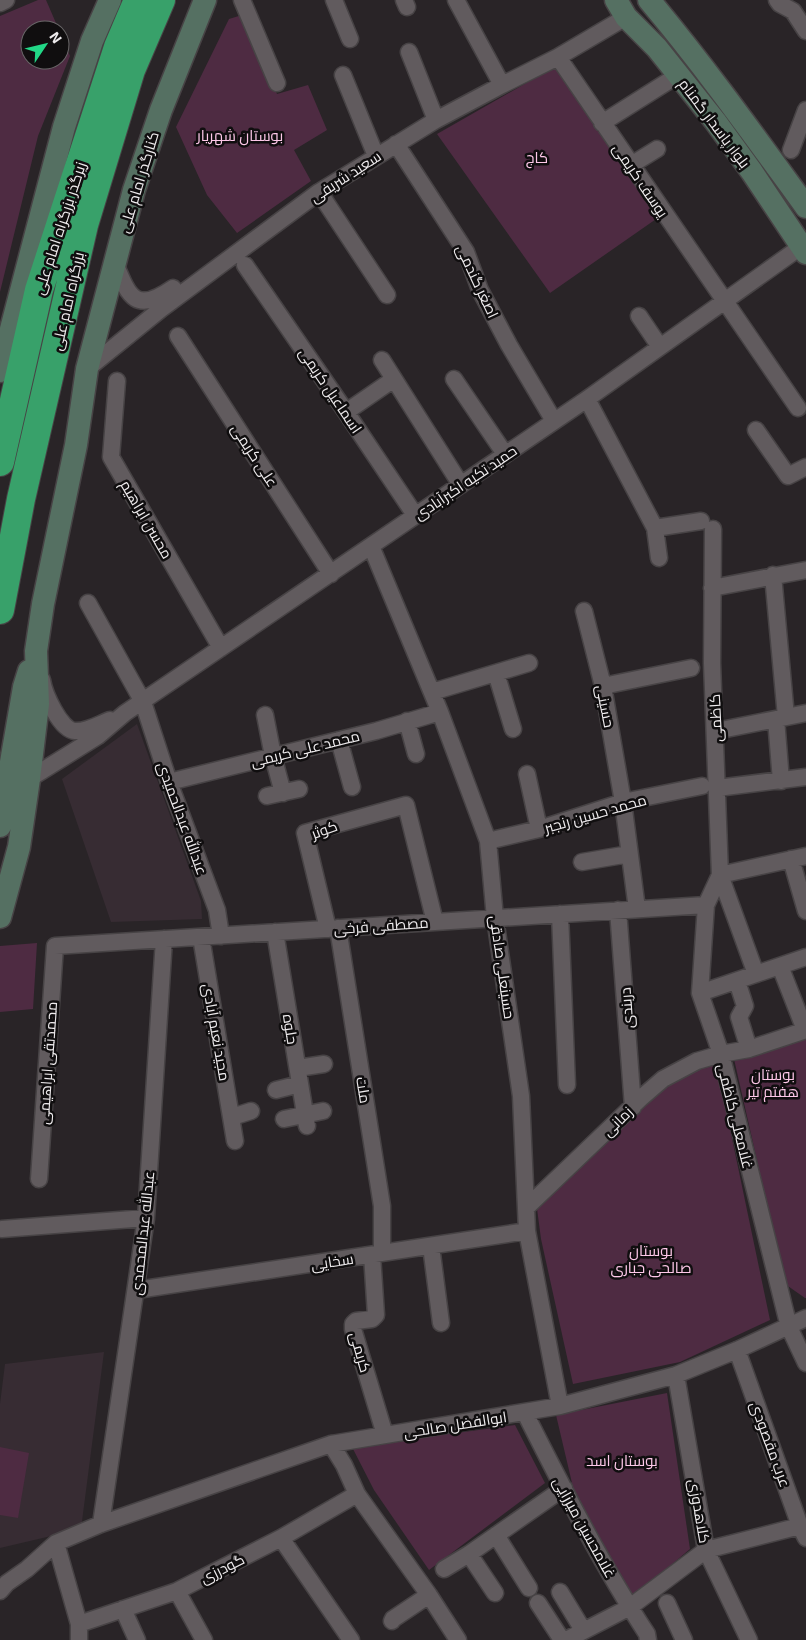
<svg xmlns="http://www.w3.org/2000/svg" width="806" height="1640" viewBox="0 0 806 1640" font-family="'Exo 2',Cairo,sans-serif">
<rect width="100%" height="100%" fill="#292427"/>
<path fill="#372c33" d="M137,724L201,901L202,919L111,922L62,779Z
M104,1352L81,1529L0,1548V1404L5,1364Z"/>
<path fill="#4e2b42" d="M38,0H46L59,30H30V60H60V33L70,56L38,136L0,292V16Z
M242,15L277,94L308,85L327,130L294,150L311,181L237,233L207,195L176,127L229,19Z
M556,66L659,217L550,293L437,134Z
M37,943L33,1009L0,1012V946Z
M806,1036V1298H805L785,1284L734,1059Z
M716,1062L770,1320L680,1362L573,1384L541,1239L536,1201L669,1082Z
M667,1393L690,1549L631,1599L576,1500L556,1415Z
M515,1425L545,1483L429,1570L374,1490L352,1447Z
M0,1447L29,1453L18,1518L0,1515Z"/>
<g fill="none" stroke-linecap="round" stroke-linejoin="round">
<g stroke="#474345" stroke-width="19">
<path id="street" d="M242,0L277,83
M334,0L350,39
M404,0L407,7
M456,0L502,85
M777,0L780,4L793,11L806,31
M0,3L6,0
M409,52L436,120
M558,57L798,408
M343,75L376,156
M602,123L667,82
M396,144L466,252L480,290L509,345L554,421
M791,150L806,110
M631,165L657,149
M319,192L387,295
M115,263C129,297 135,314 173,288
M245,265L346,412L415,515
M639,316L660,347
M178,336L331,574
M382,360L461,485
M87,369L161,309L319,192L436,120L502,85L558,57L626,17
M454,379L505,454
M117,381L111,457L221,648
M587,399L655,528L659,558
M346,412L394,379
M756,430L788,476L806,467
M655,528L701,521
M713,529L712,663L720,875L706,905L700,993L721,1054L789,1327L806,1363
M371,546L440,712L488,841L495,918L521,1096L527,1231L560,1406
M773,575L786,717
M712,588L806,570
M88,603L143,702L169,782L217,910L221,936
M584,611L603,686L623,802L637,909
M496,673L513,729
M42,680C44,693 60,730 75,731C87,732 99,724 110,720
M603,686L691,668
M432,692L529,663
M265,715L273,756L283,793
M776,719L781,781
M407,721L416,754
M716,731L806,713
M339,740L352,787
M527,774L539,829
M29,779L98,736L125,713L587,399L802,246
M169,782L376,731L440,712
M717,788L806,777
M267,796L299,789
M488,841L539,829L623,802L702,786
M791,859L806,911
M582,862L629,854
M618,910L633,1107
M560,914L567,1085
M338,928L382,1206V1253
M328,929L305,833L406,805L435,922
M275,932L307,1126
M201,937L235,1141
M780,966L805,1030
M756,974L720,875L806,856
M737,981L745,1006L739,1017L749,1049
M700,993L806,957
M298,1068L324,1064
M276,1090L300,1084
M232,1117L251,1111
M284,1119L323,1111
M39,1179L55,946L706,905
M526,1208L641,1098L663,1079L697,1061L721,1054L749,1049L806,1030
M2,1229L146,1218
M431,1246L441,1323
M372,1255L376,1315L372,1319L356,1321L353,1324V1329L385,1435
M137,1290L527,1231
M737,1350L800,1526L806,1538
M676,1375L706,1550L749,1640
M525,1413C563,1488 601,1564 647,1634L648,1640
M331,1444L344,1465L357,1494L429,1595L458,1640
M101,1524L146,1218L164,939
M496,1535L529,1588
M281,1538L351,1640
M56,1543L79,1624V1640
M469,1554L495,1593
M444,1569L469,1554L564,1488
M0,1591L7,1583L27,1569L56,1543L101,1524L331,1444L560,1406L676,1375L737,1350L806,1318
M177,1591L204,1640
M560,1592L583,1630
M538,1603L562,1640
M667,1603L684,1640
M123,1609L137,1640
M392,1621L393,1619L429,1595
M79,1624L177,1591L281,1538L357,1494
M566,1640L630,1607L706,1550L800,1526"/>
</g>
<g stroke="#474345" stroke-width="25">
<path id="secondary" d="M616,0L626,17L657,48L715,121L752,172L806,253
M649,0C705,67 755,137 806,207
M0,371L64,127L92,41L110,0
M0,826L24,687L29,671
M0,917L19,847L29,779L38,704L36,651L43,604L76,445L87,369L134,190L161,110L205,0"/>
</g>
<g stroke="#474345" stroke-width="30">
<path id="highway" d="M0,462L39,290L118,47L138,0
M0,610L21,499L84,225L131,70L161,0"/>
</g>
<use href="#street" stroke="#615b5e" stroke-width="16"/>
<use href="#secondary" stroke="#557062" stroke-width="22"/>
<use href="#highway" stroke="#38a16a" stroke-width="28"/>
</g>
<g text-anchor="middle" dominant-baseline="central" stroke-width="5" stroke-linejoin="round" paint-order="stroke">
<g font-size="15" fill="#efecee" stroke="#100e0f">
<text transform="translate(715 123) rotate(53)">بلوار پاسدار گمنام</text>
<text transform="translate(345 176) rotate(-33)">سعید شریفی</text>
<text transform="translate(641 180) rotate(56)">یوسف کریمی</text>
<text transform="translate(138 182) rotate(-73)">کنارگذر امام علی</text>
<text transform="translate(59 228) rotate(-72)">زیرگذر بزرگراه امام علی</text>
<text transform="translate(478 281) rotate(65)">اصغر گندمی</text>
<text transform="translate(67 301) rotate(-77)">بزرگراه امام علی</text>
<text transform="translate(331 390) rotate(56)">اسماعیل کریمی</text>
<text transform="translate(255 455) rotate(57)">علی کریمی</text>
<text transform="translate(465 482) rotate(-34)">حمید تکیه اکبرآبادی</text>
<text transform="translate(147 519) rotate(60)">محسن ابراهیم</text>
<text transform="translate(606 706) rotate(79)">حسینی</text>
<text transform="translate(715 718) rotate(-93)">کاظمی</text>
<text transform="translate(305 748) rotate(-14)">محمد علی کریمی</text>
<text transform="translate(595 813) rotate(-16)">محمد حسین رنجبر</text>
<text transform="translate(183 818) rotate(70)">عبدالله عبدالحمیدی</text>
<text transform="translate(324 829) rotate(-20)">کوثر</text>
<text transform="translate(381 925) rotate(-4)">مصطفی فرخی</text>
<text transform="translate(503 967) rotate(82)">حسینعلی صادقی</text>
<text transform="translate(626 1008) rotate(-94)">دربندی</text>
<text transform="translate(291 1029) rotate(81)">جلوه</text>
<text transform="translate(217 1032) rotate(80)">مجید نعیم آبادی</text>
<text transform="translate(47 1063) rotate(-86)">محمدتقی ابراهیمی</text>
<text transform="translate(364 1090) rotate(81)">ملت</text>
<text transform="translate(736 1116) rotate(76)">غلامعلی کاظمی</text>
<text transform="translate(617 1121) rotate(-44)">زمانی</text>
<text transform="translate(142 1233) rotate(-84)">عبدالله عبدالمحمدی</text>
<text transform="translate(332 1261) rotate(-9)">سخایی</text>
<text transform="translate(361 1352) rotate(74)">کریمی</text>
<text transform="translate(455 1424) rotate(-9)">ابوالفضل صالحی</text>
<text transform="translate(771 1444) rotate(70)">عرب مقصودی</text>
<text transform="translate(700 1511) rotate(80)">کلاهدوزی</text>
<text transform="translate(585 1527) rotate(61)">غلامحسین میرزایی</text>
<text transform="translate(222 1568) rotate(-27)">گودرزی</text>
</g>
<g font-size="15" fill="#fec8e9" stroke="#100e0f">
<text x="240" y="135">بوستان شهریار</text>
<text x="537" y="157">کاج</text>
<text x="773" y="1074">بوستان<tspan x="773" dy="17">هفتم تیر</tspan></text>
<text x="651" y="1250">بوستان<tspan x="651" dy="17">صالحی جباری</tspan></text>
<text x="622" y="1460">بوستان اسد</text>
</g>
</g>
<g transform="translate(45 45) rotate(55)"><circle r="24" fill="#100e0f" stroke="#696768"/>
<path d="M0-4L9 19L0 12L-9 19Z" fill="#22d887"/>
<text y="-8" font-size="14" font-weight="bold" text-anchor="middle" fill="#efecee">N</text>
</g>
</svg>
